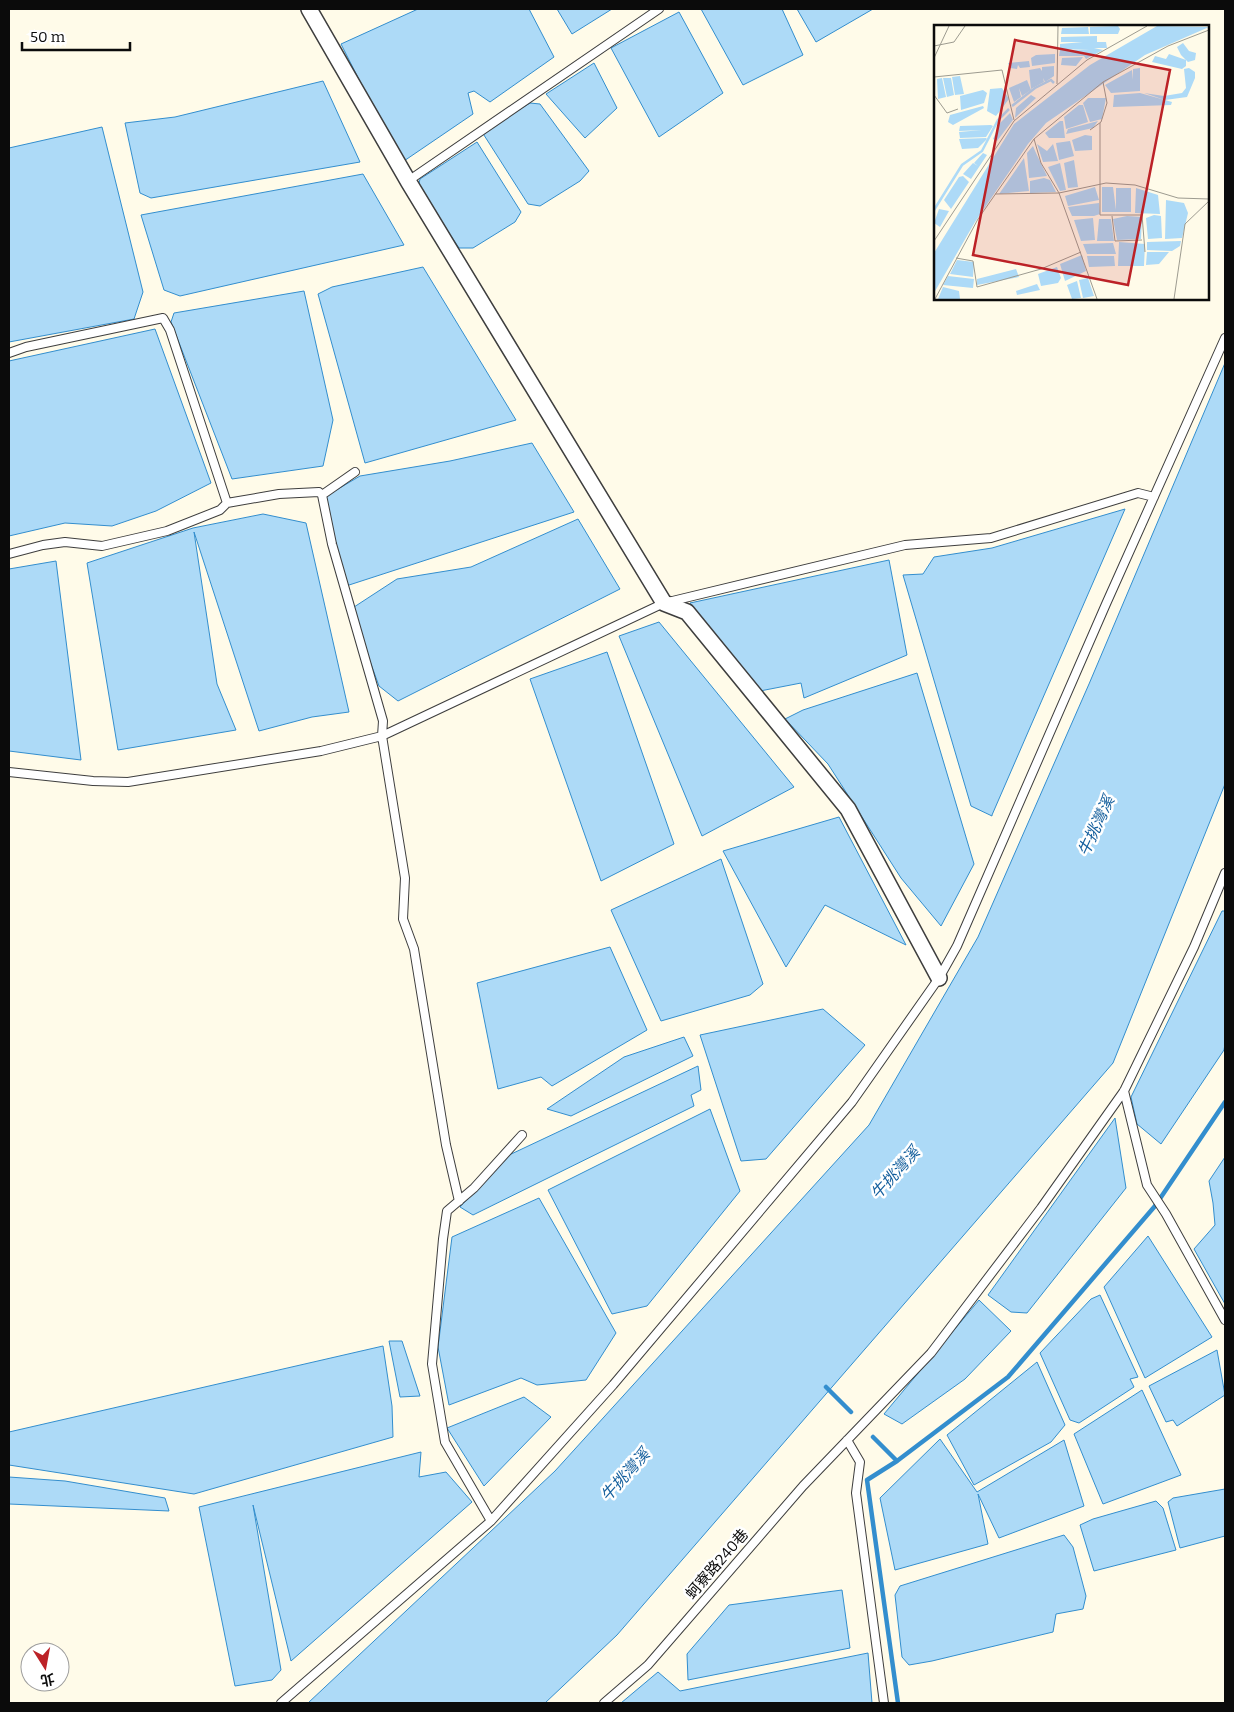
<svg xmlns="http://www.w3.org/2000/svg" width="1234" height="1712" viewBox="0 0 1234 1712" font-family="Bitter,'Noto Sans TC',serif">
<rect width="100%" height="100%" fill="#fffbe9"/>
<path fill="#addaf7" stroke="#338ece" d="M418,9H529L554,57L490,102L474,91L468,93L473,114L401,163L341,44Z
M557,9H612L572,34Z
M701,9H782L803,55L743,85Z
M797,9H873L816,42Z
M679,12L723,93L659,137L611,48Z
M594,63L617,108L585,138L546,94Z
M323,81L360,162L151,198L140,193L125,123L175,117Z
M530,103L540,104L589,171L580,181L540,206L528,204L482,132Z
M102,127L143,292L134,319L9,342V148Z
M477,142L521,212L515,222L473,248H459L418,187L420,179Z
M363,174L404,245L180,296L164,290L141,215Z
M423,267L516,420L365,463L318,294L332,287Z
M304,291L333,420L323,466L232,479L171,322L174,313Z
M155,329L211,483L156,511L112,526L65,523L9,536V361Z
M1225,363V784L1113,1063L617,1635L545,1703H308L555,1471L869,1125L978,937L1089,684Z
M532,443L574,512L346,586L321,499L360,476L450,461Z
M1125,509L992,815V816L971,806L903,575L923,574L934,557L992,548Z
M263,514L306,523L349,712L312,717L259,731L194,532L217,684L236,730L118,750L87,563L193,528Z
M578,519L620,589L398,701L379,686L351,609L397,579L471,567Z
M889,560L907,655L804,698L801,683L760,691L690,603Z
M56,561L81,760L9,751V569Z
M659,622L794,787L702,836L619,636Z
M607,652L674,844L601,881L530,679Z
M917,673L974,864L941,926L901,878L828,764L785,719L803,710Z
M839,817L906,945L825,905L786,967L723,851Z
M721,859L763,984L750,995L661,1021L611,910Z
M1222,911H1225V1044L1224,1050L1161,1144L1137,1124L1131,1097Z
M610,947L647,1030L552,1086L541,1077L498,1089L477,983Z
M823,1009L865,1045L766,1159L741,1161L700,1035Z
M684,1037L693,1056L571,1116L547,1109L624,1057Z
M698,1066L701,1090L691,1095L694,1106L473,1215L460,1207L507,1156Z
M710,1109L740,1191L647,1306L612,1314L548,1190Z
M1115,1118L1126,1188L1027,1313L1011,1312L988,1295Z
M1225,1157V1304L1194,1249L1215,1225L1213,1203L1209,1181Z
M539,1198L616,1333L586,1380L537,1385L521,1378L449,1405L438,1347L452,1237Z
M1148,1236L1212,1337L1145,1378L1104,1287Z
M1100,1295L1138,1377L1130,1379L1134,1387L1079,1423L1070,1420L1040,1353L1091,1299Z
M979,1300L1011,1331L965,1379L902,1424L884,1414Z
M389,1341H402L420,1396L400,1397Z
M383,1346L392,1406L393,1437L194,1494L9,1465V1432Z
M1217,1350L1225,1395L1177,1426L1173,1420L1166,1422L1149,1386Z
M1037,1362L1065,1425L1051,1442L974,1485L947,1435Z
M1142,1390L1181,1475L1103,1504L1074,1434Z
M524,1397L551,1417L484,1486L447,1428Z
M940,1439L977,1492L1064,1440L1084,1506L999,1538L978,1494L988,1544L895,1570L880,1498Z
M421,1452L419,1477L446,1472L472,1502L291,1661L253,1505L281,1670L272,1680L235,1686L199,1507Z
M9,1477L65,1481L165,1498L169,1511L9,1504Z
M1225,1489V1536L1180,1548L1168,1502L1173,1498Z
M1156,1501L1163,1508L1176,1550L1094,1571L1080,1525L1093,1519Z
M1064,1535L1073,1547L1086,1596L1083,1609L1056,1614L1053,1632L932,1661L909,1665L902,1657L895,1595L900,1586Z
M842,1590L850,1648L688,1680L687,1654L729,1605Z
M868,1653L872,1703H621L658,1672L680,1691Z"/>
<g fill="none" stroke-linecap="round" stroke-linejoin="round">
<path stroke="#338ece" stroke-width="4.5" d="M826,1387L851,1412
M873,1437L897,1461L1008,1377L1155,1206L1225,1102
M897,1461L867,1480L898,1703"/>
<g stroke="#3e3e3e" stroke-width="10">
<path id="lane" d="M408,181L659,9
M9,353L26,347L163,318L170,330L227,503
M322,495L355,472
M9,554L43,545L65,542L102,546L167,531L220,510L227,503L279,494L319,492L322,495L332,544L383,721L382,736L405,878L403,919L414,949L446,1145L459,1201
M9,772L93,781L128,782L321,751L382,736L664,603L905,545L991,538L1138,493L1154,497
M1124,1091L1147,1185L1166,1214L1225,1320
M847,1440L860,1462L856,1493L884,1703
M491,1521L445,1442L432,1364L443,1239L447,1211L474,1188L522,1135
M281,1703L491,1521L613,1385L852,1102L939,978L957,946L1106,604L1225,338
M604,1703L648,1665L803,1486L931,1353L1041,1208L1124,1091L1194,947L1225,873"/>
</g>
<g stroke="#3e3e3e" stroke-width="18">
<path id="street" d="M309,9L408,181L664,603L687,612L848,809L939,978"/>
</g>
<use href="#lane" stroke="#fff" stroke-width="8"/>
<use href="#street" stroke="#fff" stroke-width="15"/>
</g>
<g text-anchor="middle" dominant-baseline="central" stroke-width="5" stroke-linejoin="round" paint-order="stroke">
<g font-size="15" fill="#0b0b0b" stroke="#fff">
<text transform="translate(717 1564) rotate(-49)">蚵寮路240巷</text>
</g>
<g font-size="16" font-style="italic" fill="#145f9d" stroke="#fff">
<text transform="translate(1096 826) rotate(-65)">牛挑灣溪</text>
<text transform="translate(895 1173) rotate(-48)">牛挑灣溪</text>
<text transform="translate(625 1475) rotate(-48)">牛挑灣溪</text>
</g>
</g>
<g transform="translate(934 25)">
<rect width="275" height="275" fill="#fffbe9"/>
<path d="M184,1L186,4L184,9H156V2ZM223,1L275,2L211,30L112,98L94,119L41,197L0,268V228L80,99L156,40ZM154,2L155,9H127L128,3ZM163,11V17H172L173,23H160L169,25L152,34L150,31H125L126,25L156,24H126V19L149,17H127V12ZM249,18L255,26L262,28L261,35L254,37L247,30L243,22ZM235,29L252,35V41L248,44L218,37L221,31L232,34ZM102,30L121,29V38L98,41L97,33ZM149,32L142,41L127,40L128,33ZM95,36L96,42L86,43L84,40L83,44L76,43L74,38ZM120,41V51L111,57L109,53L110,57L97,64L95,45L106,43L108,46V42ZM206,43V66L177,68L171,60L198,45L199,55V44ZM255,43L261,47V53L253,72L231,75L210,68L230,71L248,68L252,63L250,44ZM26,51L30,69L21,70L18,52ZM8,53L12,72L4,74L3,54ZM9,53H17L20,70L13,72ZM93,55L97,65L88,71L85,63L87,72L80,77L75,63ZM68,63L75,74L62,91L53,86L56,64ZM49,65L53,68L50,78L27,85L26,71ZM206,68L238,77L237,80L179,82L180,70ZM97,70L102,73L81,93L82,83ZM154,73H172L168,94L156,97L149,78ZM145,80H149L154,97L132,104L130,92ZM49,81L50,83L19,100L14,97L16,90ZM76,88L79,95L63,116L59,114L66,98ZM126,96H129L131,113H115L111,108ZM164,96L159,103L132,109L134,104ZM26,101L57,100L59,101L52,112L26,113L25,107L48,105L25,106ZM151,110L158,111V125L141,126L138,115ZM25,114L52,113L53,114L44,123L28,124ZM136,116L140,131L125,135L122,118ZM103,119L113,126L119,119L124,136L109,137ZM99,121L102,128L113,151L95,153L93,128ZM49,128L53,130L37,154L29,149L39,138L44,141L40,138ZM90,133L95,166L65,169ZM140,135L144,162L134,163L130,138ZM126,138L132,165L126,166L114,142ZM29,151L35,157L17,184L10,175L25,152ZM110,153L116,155L122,167L96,168V156ZM161,162L165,175L134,181L131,171ZM168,162H179L182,185V163H197V187H168ZM202,163L224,170L226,189L201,188ZM232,175L250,178L254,188L248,213L231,214ZM165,178L166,189L160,191H138L134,182ZM5,184L15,186L6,202L0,198ZM220,190L227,191L228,213L214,214L212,193ZM193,191L208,192L207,214L183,215L179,194ZM159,193L161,215L147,216L140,195ZM165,194H177L180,216H163ZM247,216L246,221L238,226L213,225V217ZM185,217L211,219L210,241H184ZM179,218L182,229H153L149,219ZM213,227H235L225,239L212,240ZM148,230L152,246L131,256L126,239ZM153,231H180L181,241L155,242ZM23,235L40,237L39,252L16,249ZM123,242L127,253L124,258L107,261L104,249ZM82,244L85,252L43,260V254ZM14,251L40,254L39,263L9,260ZM154,253L160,271L149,273L145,255ZM143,256L147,273L138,274L133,260ZM103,259L106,265L83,270L82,266ZM9,262L25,266L26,274H4Z" fill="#addaf7"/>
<path fill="none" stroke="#addaf7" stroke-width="2.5" d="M78,81L101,63L117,55L120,58M0,185L28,140L48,126L64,95L75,84"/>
<path fill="none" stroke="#9d9b90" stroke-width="1" d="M0,21L20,17L31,1M0,33L15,1M0,52L68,45L80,95M123,59L124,1M0,70L13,88L24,84M166,98V190H208L211,227M156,105L167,97L173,78L169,57M100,114L107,138L125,168L163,274M61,169L125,168L172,158L201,160L244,173L275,174M178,191L181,216L208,215M0,216L80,96L153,35L213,1M22,233L39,236L43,262L107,244L147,227M1,274L44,194L100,114L169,57L234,21L275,5M240,274L251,199L275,176"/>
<path fill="#bc2227" fill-opacity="0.15" stroke="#bc2227" stroke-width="2.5" d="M81,15L236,45L194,260L39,230Z"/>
<rect width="275" height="275" fill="none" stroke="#0b0b0b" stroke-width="2.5"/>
</g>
<rect width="1234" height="1712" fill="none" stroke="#0b0b0b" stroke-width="20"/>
<g transform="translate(45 1667) rotate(169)"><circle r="24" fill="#ffffff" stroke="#9d9d9d"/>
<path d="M0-4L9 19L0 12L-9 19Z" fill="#bc2227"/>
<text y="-8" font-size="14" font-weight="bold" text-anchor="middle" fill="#0b0b0b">北</text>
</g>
<path d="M22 42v8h108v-8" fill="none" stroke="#0b0b0b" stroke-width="2.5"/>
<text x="30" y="42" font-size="15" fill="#0b0b0b" stroke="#ffffff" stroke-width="4" paint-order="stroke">50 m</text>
</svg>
